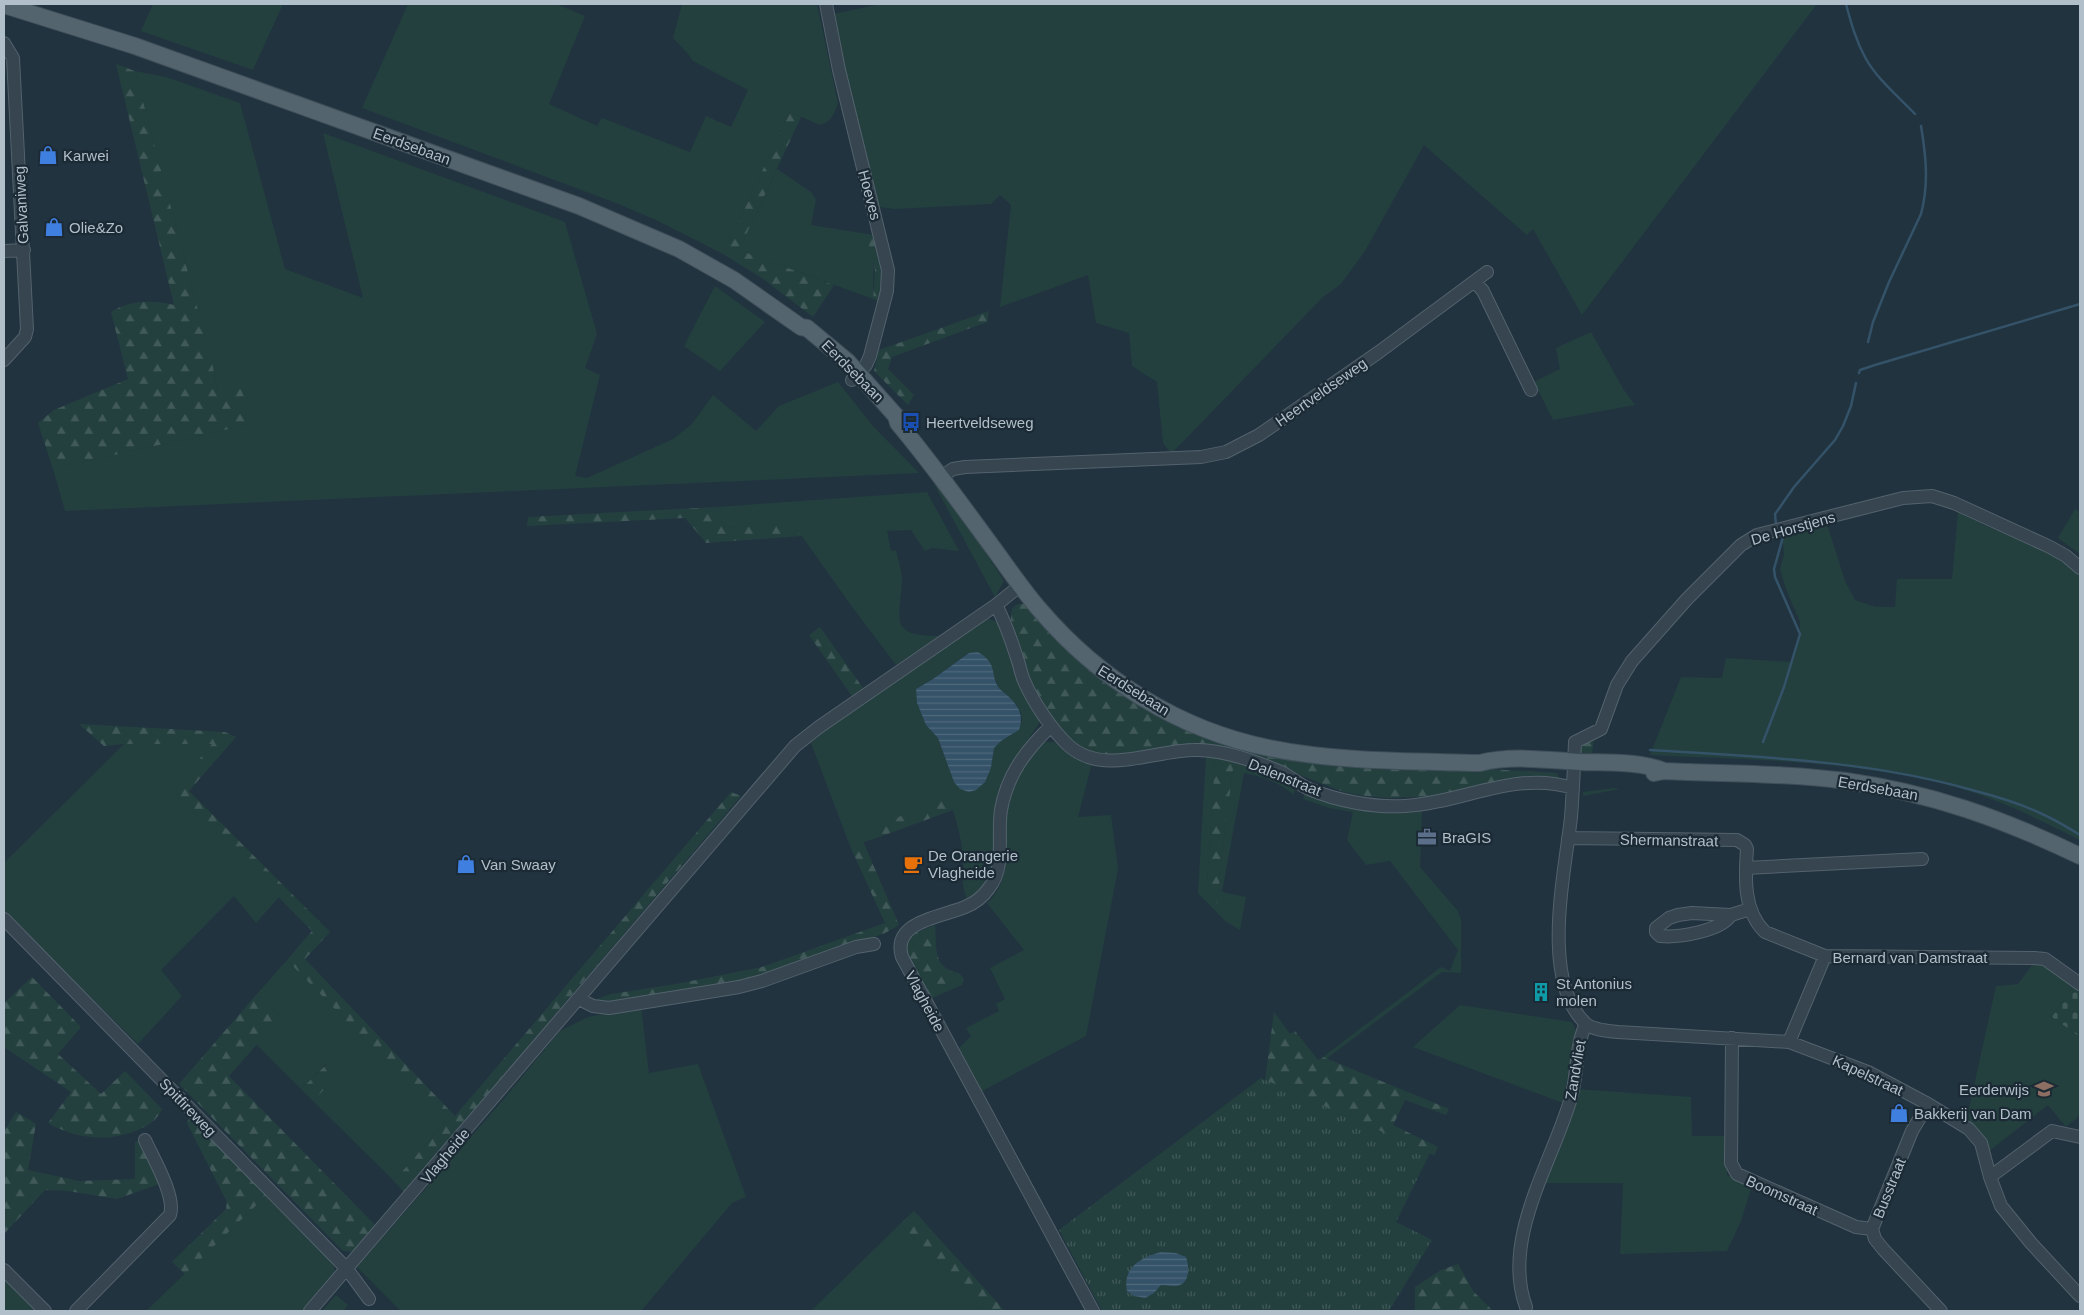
<svg xmlns="http://www.w3.org/2000/svg" width="2084" height="1315" viewBox="0 0 2084 1315" font-family="Helvetica,sans-serif">
<defs>
<pattern id="forest-firs" width="22" height="20" patternUnits="userSpaceOnUse" patternTransform="scale(1.25)"><rect width="22" height="20" fill="#23403f"/><path d="M5 1l3.5 6h-7zM16 11l3.5 6h-7z" fill="#415a59"/></pattern>
<pattern id="cemetery-stones" width="16" height="16" patternUnits="userSpaceOnUse" patternTransform="scale(1.25)"><rect width="16" height="16" fill="#23403f"/><path d="M2 7V4a2 2 0 0 1 4 0v3zM10 15v-3a2 2 0 0 1 4 0v3z" fill="#415a59"/></pattern>
<pattern id="park-tufts" width="24" height="20" patternUnits="userSpaceOnUse" patternTransform="scale(1.25)"><rect width="24" height="20" fill="#23403f"/><path d="M3 7l-1-3M5 7V3M7 7l1-3M15 17l-1-3M17 17v-4M19 17l1-3" fill="none" stroke="#415a59"/></pattern>
<pattern id="water-rules" width="6" height="5" patternUnits="userSpaceOnUse" patternTransform="scale(1.25)"><rect width="6" height="5" fill="#345268"/><path d="M0 2.5h6" fill="none" stroke="#4f697c"/></pattern>
</defs>
<rect width="100%" height="100%" fill="#21333f"/>
<path fill="#23403f" fill-rule="evenodd" d="M153,4H283L253,70L141,31Z
M408,4H556L585,16L549,104L597,126L602,118L690,152L706,116L731,127L748,90L693,61L689,55L673,38L682,4H817L838,103C834,113 832,122 820,125L790,112L723,254L656,220L616,203L362,108Z
M881,4H1817L1582,315L1533,229L1527,235L1424,145L1365,251L1341,284L1323,297L1171,454L1163,443L1157,382L1132,366L1129,333L1096,323L1088,275L1000,307L1011,205L1000,195L991,204L895,209L879,207L854,112L833,14Z
M135,71L166,77L240,103L285,269L363,298L323,133L565,222L597,334L585,368L600,375L575,476L587,478L673,439L692,424L713,395L756,431L779,406L838,382L872,425L919,473L65,511L53,469L251,424L218,394L213,367Z
M777,169L811,192L816,200L811,225L874,235L873,299L739,250Z
M715,286L765,322L720,371L684,346Z
M1591,332L1624,390L1635,405L1553,420L1534,382L1560,369L1556,348Z
M934,484H940L1004,581L995,597Z
M927,492L959,551L932,548L925,551L911,530L887,531L891,551L896,550C898,560 902,571 902,581C900,620 888,636 939,636L896,665L850,604L794,525L725,528L716,507Z
M2075,509L2080,512V554L2058,538Z
M1958,512C2001,536 2042,542 2080,575V840C2042,821 2003,801 1962,789C1862,760 1754,760 1650,755L1681,677L1722,678L1726,658L1793,662L1800,636V622L1786,589L1780,569L1784,555L1782,535L1827,524L1845,581L1855,600L1876,607H1895L1897,579H1952Z
M989,619L1000,623L1015,672L1039,717V723L1016,758L990,879L974,896L967,899C960,881 964,877 963,860C962,839 956,817 948,798L870,829L874,839L850,846L811,743L828,728L981,622ZM969,653L996,680L999,689L1016,704L1021,713L1022,722L1013,734L1001,741L994,748L991,768L954,782L938,738L926,725L917,703L916,689L933,679Z
M1046,742H1054L1072,755L1092,763L1078,817L1111,815L1118,869L1086,1036L982,1091L959,1048L971,1036L966,1028L999,1011L996,1004L1005,999L990,968L1024,950L987,903C1014,881 1003,839 1008,808C1011,793 1018,778 1025,764C1030,756 1036,745 1046,742Z
M213,743L173,790L279,897L256,923L234,896L161,970L182,996L138,1044L4,912V863L124,744Z
M1206,756L1215,758L1207,887L1221,894L1219,878L1234,761L1271,773L1295,787L1294,795C1280,783 1261,776 1244,773L1222,892L1246,897L1240,930L1225,921L1198,893Z
M1613,788L1620,789L1583,796V792Z
M1308,792L1422,810L1420,867L1458,911L1461,920V973L1442,972L1326,1059L1323,1057L1441,967L1450,971L1458,950L1390,861L1366,865L1347,840L1353,812L1329,808L1303,799L1304,795Z
M287,960L445,1122L394,1181L313,1101L338,1075L326,1064L301,1089L256,1044L281,1017L256,995Z
M2036,960L2074,985L2052,1017L2080,1037V1115L2066,1127L2048,1105L1989,1151L1966,1122L1996,986L2018,984Z
M1460,1005L1572,1022L1576,1031L1563,1103L1413,1047Z
M641,1006L649,1073L698,1064L746,1197L732,1203L641,1311H401L357,1267L503,1100L560,1031L588,1017Z
M1576,1089L1691,1097L1692,1136H1728L1727,1175L1752,1186L1741,1221L1727,1251L1620,1254L1623,1183H1545Z
M268,1194L333,1262L335,1272L301,1311H146Z
M900,1224L985,1311H811Z
M4,1277L37,1311H4Z
M336,1295L348,1305L343,1311H322Z"/>
<path fill="url(#forest-firs)" d="M116,64L135,71L213,367L218,394L241,387L251,424L53,469L38,423L54,410L128,379L111,312C130,300 153,300 174,305Z
M790,112L801,117L739,250L834,285L813,317L762,278L723,254Z
M874,235L882,268L879,301L873,299L875,270L867,237Z
M989,311L987,322L892,357L888,369L914,395L908,405L874,371L879,350Z
M716,507L725,528L794,524L802,536L706,543L685,518L527,526L528,517Z
M1018,604H1024L1051,630L1205,735L1439,766L1557,773L1559,778L1516,777L1435,796L1389,798L1366,796L1344,792L1290,771L1176,745L1120,754H1096L1087,751L1068,738L1057,726L1036,693L1028,673L1011,620C1011,612 1011,607 1018,604Z
M820,627L863,688L852,696L809,635Z
M79,724L225,732L236,737L189,791L330,932L305,959L455,1116L731,792L741,796L404,1192L394,1181L445,1122L287,960L312,931L173,790L212,744H124L104,746Z
M1594,738L1592,753H1578L1582,744Z
M1215,758L1234,761L1219,878L1221,894L1238,901V912L1234,916C1224,912 1210,897 1207,887Z
M948,797L953,810L874,839L869,829Z
M863,841L899,925L885,933L758,978L603,1003L597,999L611,994L676,984L762,967L885,923L850,846Z
M935,925C937,948 932,968 959,973L964,979L962,985L932,998L906,951L907,937L910,935Z
M32,977L81,1027L58,1054L101,1094L125,1071L162,1109C157,1121 147,1126 136,1131C106,1142 76,1139 48,1123L71,1092L4,1047V1003Z
M256,995L281,1017L229,1076L376,1226L354,1252L343,1251L179,1084Z
M1274,1012L1290,1034L1295,1031L1318,1060L1323,1057L1449,1109L1446,1115L1405,1100L1393,1125L1438,1147L1434,1155L1265,1080Z
M327,1064L338,1075L313,1101L301,1089Z
M16,1112L36,1124L28,1170L79,1181L135,1179V1142L142,1139L162,1183L117,1199L68,1191L45,1190L4,1234V1132Z
M191,1114L268,1194L185,1274L172,1262L226,1209L227,1202L187,1123Z
M914,1211L1005,1311H985L900,1224Z
M1458,1264L1473,1291L1493,1311H1411L1415,1309V1287L1441,1270Z"/>
<path fill="url(#cemetery-stones)" d="M2074,985L2080,990V1037L2052,1017Z"/>
<path fill="url(#park-tufts)" d="M1261,1078L1430,1153L1396,1222L1432,1240L1389,1311H1102L1059,1230Z"/>
<path fill="url(#water-rules)" d="M978,652C999,665 989,672 999,688C1001,691 1005,693 1008,696C1019,706 1024,716 1019,730L1001,741L994,748L991,768L985,782L976,790L969,792L960,789L954,782L938,738L926,725L917,703L916,689L933,679L969,653Z
M1161,1252L1176,1253L1186,1257C1190,1268 1190,1287 1173,1286C1169,1286 1166,1285 1161,1285L1154,1293L1145,1298L1134,1296L1127,1291C1122,1267 1142,1257 1161,1252Z"/>
<g fill="none" stroke-linecap="round" stroke-linejoin="round">
<path stroke="#345268" stroke-width="2.5" d="M1846,4C1851,23 1856,41 1866,59C1878,80 1899,97 1915,114
M1868,342L1873,322L1889,282L1921,214C1929,184 1926,156 1921,126
M1859,373L1860,370L1875,365L2080,304
M1776,524L1775,514L1778,510L1794,487L1835,440L1843,426L1851,406L1856,383
M1763,742L1784,687L1800,634L1775,577L1774,569L1783,537
M1650,750C1758,757 1867,760 1972,790C1995,796 2019,803 2040,813C2054,819 2067,827 2080,835"/>
<g stroke="#54626d" stroke-width="14">
<path id="minor" d="M826,4L839,70L888,270L887,291L870,356L866,365L852,380
M4,43L13,58L27,329L25,337L4,360
M4,251L24,250
M1475,282L1483,291L1531,390
M941,477L953,469L965,467L1201,457L1226,452L1259,435L1379,352L1487,272
M2080,568L2066,556L2050,547L1954,503L1932,496L1903,498L1757,535L1741,545L1687,599L1632,661L1617,685L1601,729L1575,742C1574,767 1573,792 1571,817C1565,873 1540,979 1585,1023C1592,1030 1608,1031 1618,1032L1789,1042L1868,1072L1928,1104L1969,1129L1981,1143L1990,1177L2001,1206L2031,1243L2080,1296
M996,605C1005,622 1011,639 1017,658C1020,666 1021,675 1025,683C1034,703 1052,730 1068,745C1104,778 1157,748 1199,750C1227,751 1258,762 1283,773C1292,778 1300,785 1309,789C1337,801 1375,808 1405,806C1462,803 1515,770 1573,788
M1051,726C1026,750 1007,775 1001,810C997,835 1006,867 989,888C983,897 975,903 965,907C942,917 891,921 902,957L1093,1311
M1568,838L1737,840L1745,845L1747,849C1745,877 1743,911 1765,932L1825,956
M1746,868L1922,859
M1731,915C1721,931 1678,938 1660,936L1656,932V928L1669,918L1678,915L1692,913L1731,915L1750,909
M4,919L347,1269L369,1299
M579,999L593,1006L609,1008L739,987L762,981L856,947L874,944
M1732,1038L1731,1163L1737,1174L1856,1227L1872,1229
M1789,1042L1825,956L2034,958L2045,959L2080,984
M1928,1104L1912,1131L1872,1229L1875,1239L1883,1249L1941,1311
M1990,1177L2052,1131L2080,1137
M4,1270L45,1311
M1526,1307C1501,1239 1552,1163 1571,1098C1578,1074 1575,1046 1586,1024
M76,1311L170,1215C176,1196 153,1158 145,1140
M310,1311L795,746L819,727L996,605L1021,585"/>
</g>
<g stroke="#3f4e58" stroke-width="18">
<path id="major" d="M4,5L135,46L579,206L679,249L734,280L801,327L807,328L848,362L896,416L898,423C934,466 966,511 999,556C1012,574 1025,593 1040,610C1099,679 1179,730 1269,748C1338,762 1410,761 1480,763C1511,755 1548,760 1580,762C1607,763 1639,761 1664,771
M1654,773L1664,771C1725,774 1786,773 1846,781C1931,793 2003,819 2080,856"/>
</g>
<use href="#minor" stroke="#36454f" stroke-width="12"/>
<use href="#major" stroke="#53646f" stroke-width="16"/>
</g>
<defs>
<g id="shop-bare" transform="scale(1.5)"><path d="M-5-2.5h2.3a2.7 3.5 0 0 1 5.4 0H5L5.5 6h-11ZM-1.5-2.5h3a1.5 2.3 0 0 0-3 0Z" fill="#3f7fe0" stroke="#1b2a34" stroke-width="2.5" paint-order="stroke"/></g>
<g id="bus-bare" transform="scale(1.5)"><path d="M-5-6H5V4H4V6H2V4H-2V6H-4V4H-5ZM-3.5-4V0h7V-4ZM-3.5 1.2v1.5H-2V1.2ZM2 1.2v1.5H3.5V1.2Z" fill="#1a4fb4" stroke="#1b2a34" stroke-width="2.5" paint-order="stroke"/></g>
<g id="office-bare" transform="scale(1.5)"><path d="M-6-3h4V-5.5h4V-3h4V5H-6ZM-1-4.5V-3h2v-1.5ZM-6 0V1H6V0Z" fill="#5c6f8a" stroke="#1b2a34" stroke-width="2.5" paint-order="stroke"/></g>
<g id="cafe-bare" transform="scale(1.5)"><path d="M-5.5-4.5H6V0H3Q3 3.5 0 3.5H-2.5Q-5.5 3.5-5.5 0ZM3-3.2v2h1.7v-2ZM-6 4.5H4V6H-6Z" fill="#e8710a" stroke="#1b2a34" stroke-width="2.5" paint-order="stroke"/></g>
<g id="building-bare" transform="scale(1.5)"><path d="M-4-6H4V6H1V3H-1V6H-4ZM-2.5-4.3h1.7v1.8h-1.7ZM.8-4.3h1.7v1.8H.8ZM-2.5-1h1.7V.8h-1.7ZM.8-1h1.7V.8H.8Z" fill="#0f9aa8" stroke="#1b2a34" stroke-width="2.5" paint-order="stroke"/></g>
<g id="school-bare" transform="scale(1.5)"><path d="M0-5L7-2L0 1L-7-2ZM-4 1L0 2.5L4 1V4Q0 6-4 4Z" fill="#8d6e63" stroke="#1b2a34" stroke-width="2.5" paint-order="stroke"/></g>
</defs>
<g fill-rule="evenodd">
<use href="#shop-bare" x="48" y="155"/>
<use href="#shop-bare" x="54" y="227"/>
<use href="#bus-bare" x="911" y="422"/>
<use href="#office-bare" x="1427" y="837"/>
<use href="#shop-bare" x="466" y="864"/>
<use href="#cafe-bare" x="913" y="864"/>
<use href="#building-bare" x="1541" y="992"/>
<use href="#school-bare" x="2044" y="1089"/>
<use href="#shop-bare" x="1899" y="1113"/>
</g>
<g text-anchor="middle" dominant-baseline="central" stroke-width="4.5" stroke-linejoin="round" paint-order="stroke">
<g font-size="15" fill="#b1bfca" stroke="#1b2a34">
<text transform="translate(412 146) rotate(20)">Eerdsebaan</text>
<text transform="translate(870 195) rotate(75)">Hoeves</text>
<text transform="translate(21 205) rotate(-93)">Galvaniweg</text>
<text transform="translate(853 371) rotate(45)">Eerdsebaan</text>
<text transform="translate(1321 392) rotate(-35)">Heertveldseweg</text>
<text transform="translate(1793 528) rotate(-16)">De Horstjens</text>
<text transform="translate(1134 690) rotate(32)">Eerdsebaan</text>
<text transform="translate(1285 777) rotate(22)">Dalenstraat</text>
<text transform="translate(1878 788) rotate(10)">Eerdsebaan</text>
<text transform="translate(1669 840) rotate(1)">Shermanstraat</text>
<text x="1910" y="957">Bernard van Damstraat</text>
<text transform="translate(925 1001) rotate(62)">Vlagheide</text>
<text transform="translate(1575 1070) rotate(-80)">Zandvliet</text>
<text transform="translate(1868 1075) rotate(25)">Kapelstraat</text>
<text transform="translate(188 1107) rotate(46)">Spitfireweg</text>
<text transform="translate(445 1156) rotate(-50)">Vlagheide</text>
<text transform="translate(1889 1188) rotate(-68)">Busstraat</text>
<text transform="translate(1782 1195) rotate(24)">Boomstraat</text>
</g>
<g font-size="15" fill="#b1bfca" stroke="#1b2a34" text-anchor="start">
<text x="63" y="155">Karwei</text>
<text x="69" y="227">Olie&amp;Zo</text>
<text x="926" y="422">Heertveldseweg</text>
<text x="1442" y="837">BraGIS</text>
<text x="928" y="855">De Orangerie<tspan x="928" dy="17">Vlagheide</tspan></text>
<text x="481" y="864">Van Swaay</text>
<text x="1556" y="983">St Antonius<tspan x="1556" dy="17">molen</tspan></text>
<text x="2029" y="1089" text-anchor="end">Eerderwijs</text>
<text x="1914" y="1113">Bakkerij van Dam</text>
</g>
</g>
<rect width="2084" height="1315" fill="none" stroke="#b1bfca" stroke-width="10"/>
</svg>
